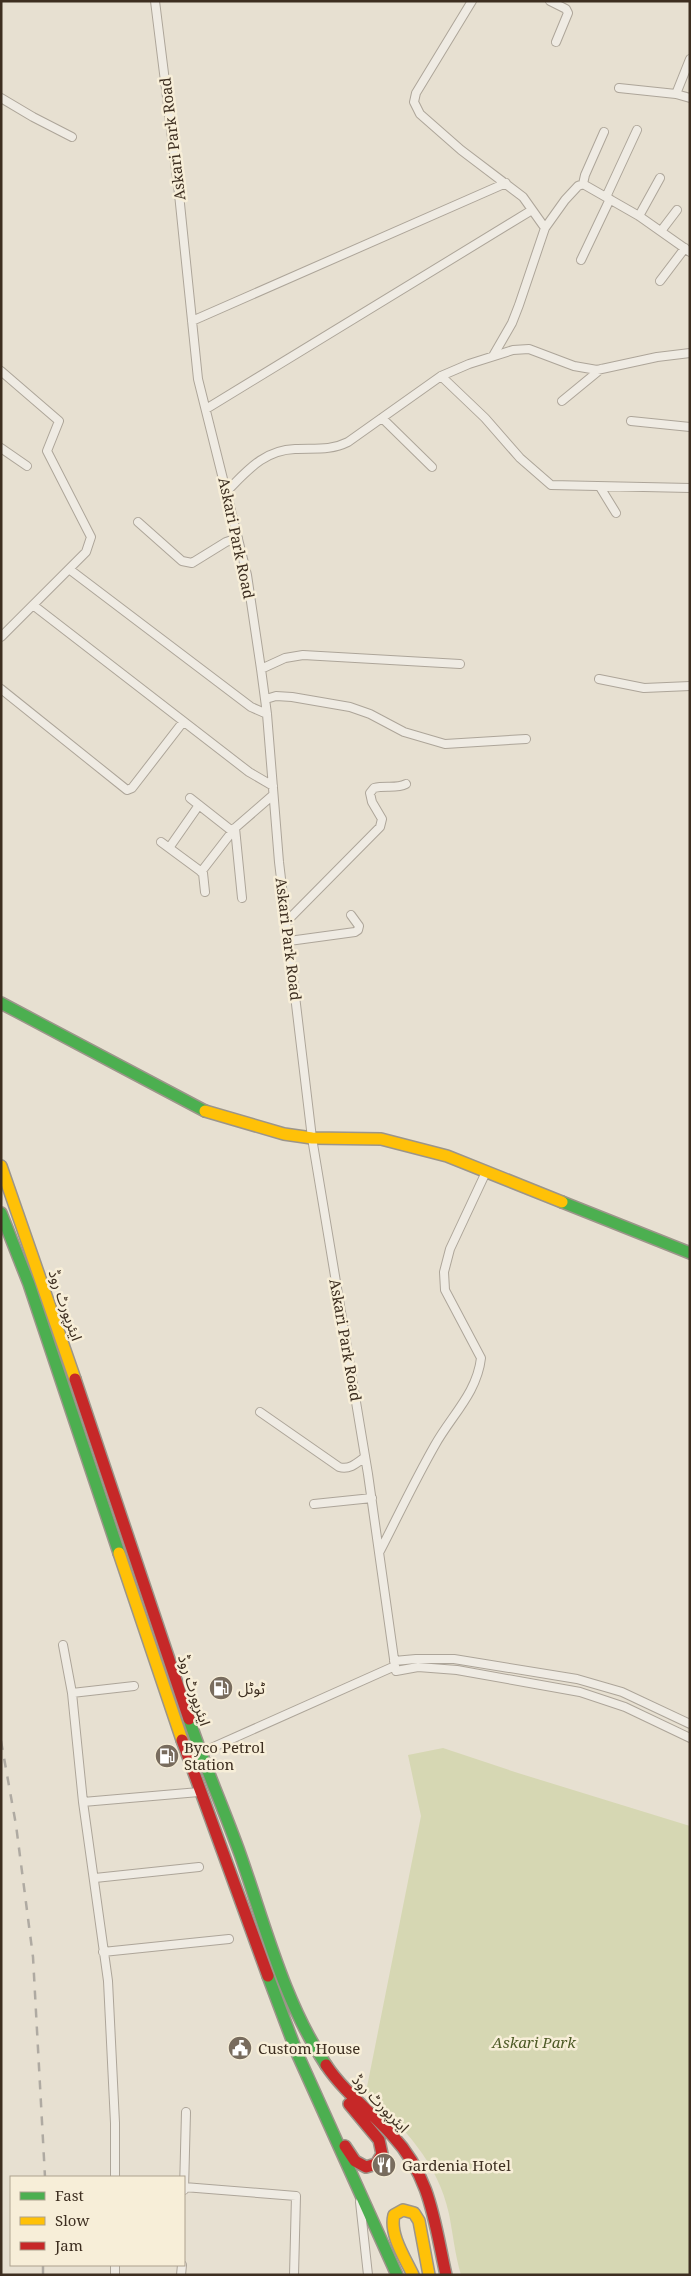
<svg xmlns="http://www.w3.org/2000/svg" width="691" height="2276" viewBox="0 0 691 2276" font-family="'Noto Serif','Noto Sans Arabic',serif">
<rect width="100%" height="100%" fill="#e7e0d1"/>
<path fill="#d6d7b3" d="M443,1748L518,1773L690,1826V2275H461C455,2255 453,2234 449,2214C438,2162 403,2127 366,2092L421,1816L408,1755Z"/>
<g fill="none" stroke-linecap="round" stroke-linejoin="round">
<g stroke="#ada599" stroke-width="10">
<path id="street" d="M155,1L179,194L198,379L247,575L261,669L267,714L279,862L312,1138L368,1474L395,1666L200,1753
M472,1L416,93L414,102L420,114L461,150L523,197L545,228
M550,1L566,9L568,13L556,42
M619,88L676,94L690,98
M676,94L690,59
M1,98L33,117L72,137
M583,184L639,216L690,252
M583,184L585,175L604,132
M606,197L637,130
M639,216L660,178
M661,231L677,210
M581,260L610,199
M660,281L685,248
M192,321L506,183
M493,356L512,323L519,305L545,228L565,200L578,186L583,184
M1,371L59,421L47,451L91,537L86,552L1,637
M441,376L485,418L520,458L551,485L690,488
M562,401L601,369
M206,409L532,210
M382,418L432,467
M631,421L690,427
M1,448L27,466
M600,487L616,513
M227,491C247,471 264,450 295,449C314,448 330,451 348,442L441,376L469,364L513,350L529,349L574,366L597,370L657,357L690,353
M138,522L182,561L192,563L226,542L238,538
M69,569L251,707L267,714
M33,605L249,772L273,786
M261,669L285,658L303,655L460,664
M599,679L644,688L690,686
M1,689L127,790L132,788L183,722
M266,699L276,696L292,697L350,707L370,714L404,732L445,744L526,739
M190,798L232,831
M235,828L242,898
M161,842L203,873L205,892
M169,848L199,805
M201,872L235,828L273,795
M287,921L380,827L382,819L372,802L370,793L374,788C386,785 396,789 406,784
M289,941L355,932L358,930L359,926L351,915
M260,1412L339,1467C350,1470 357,1463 365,1457
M314,1504L372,1498
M380,1551C398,1516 415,1480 435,1445C451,1416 477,1393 481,1358L445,1290L444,1272L450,1249L486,1172
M63,1645L72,1693L83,1802L108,1981L115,2123V2177
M394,1661L416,1659H454L577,1679L622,1692L690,1724
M395,1666L396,1671L418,1667L457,1670L580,1692L625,1707L690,1738
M72,1693L134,1686
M83,1802L199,1792
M95,1878L199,1867
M103,1952L229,1939
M184,2187L296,2196L294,2275
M184,2190L186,2112
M360,2202L368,2275
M115,2275V2265
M181,2275L182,2265"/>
</g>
<g stroke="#9c958a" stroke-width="14">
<path id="fast" d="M1,1003L205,1111
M562,1202L690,1253
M1,1213L29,1284L119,1553
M189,1719C204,1765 224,1809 240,1854C265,1925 284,2002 326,2065
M268,1976L297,2053L397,2275"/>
</g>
<g stroke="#9c958a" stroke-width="14">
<path id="slow" d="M205,1111L284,1134L312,1138L381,1139L447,1156L562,1202
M1,1166L75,1379
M119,1553L182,1740
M413,2275C405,2258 389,2234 394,2215L403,2210L414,2213L419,2221L429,2275"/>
</g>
<g stroke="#9c958a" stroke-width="14">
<path id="jam" d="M75,1379L189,1719
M182,1740L268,1976
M326,2065C344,2092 370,2111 392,2135C431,2177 434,2221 446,2275
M345,2146L355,2161L366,2167L376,2164L382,2154L379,2140L349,2104"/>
</g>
<use href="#street" stroke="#efebe3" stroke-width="8"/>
<use href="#fast" stroke="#4caf50" stroke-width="11"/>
<use href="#slow" stroke="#ffc107" stroke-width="11"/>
<use href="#jam" stroke="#c62828" stroke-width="11"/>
<path stroke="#afaaa2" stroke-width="2.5" stroke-dasharray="9 9" stroke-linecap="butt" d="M1,1741L16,1825L33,1957L45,2177
M43,2275V2265"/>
</g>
<defs>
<g id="fuel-disc" transform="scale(1.25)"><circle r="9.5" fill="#786c5e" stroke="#f7eed8"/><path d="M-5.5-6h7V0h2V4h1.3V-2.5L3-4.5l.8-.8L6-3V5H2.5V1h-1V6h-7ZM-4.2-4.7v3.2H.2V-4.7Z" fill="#fff"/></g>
<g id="civic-disc" transform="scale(1.25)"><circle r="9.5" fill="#786c5e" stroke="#f7eed8"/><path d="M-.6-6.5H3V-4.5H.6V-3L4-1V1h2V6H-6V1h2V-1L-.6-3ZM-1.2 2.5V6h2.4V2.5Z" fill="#fff"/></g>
<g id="restaurant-disc" transform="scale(1.25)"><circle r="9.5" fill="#786c5e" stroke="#f7eed8"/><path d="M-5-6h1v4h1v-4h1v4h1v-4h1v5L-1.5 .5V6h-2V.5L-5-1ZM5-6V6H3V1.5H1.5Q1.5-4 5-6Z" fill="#fff"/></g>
</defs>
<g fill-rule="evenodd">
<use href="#fuel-disc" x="221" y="1688"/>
<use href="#fuel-disc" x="167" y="1756"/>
<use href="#civic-disc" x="240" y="2048"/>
<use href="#restaurant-disc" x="384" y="2165"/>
</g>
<g text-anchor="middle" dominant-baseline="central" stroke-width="5" stroke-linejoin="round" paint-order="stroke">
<g font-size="15" fill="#3d2e20" stroke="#f7eed8">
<text transform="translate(172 139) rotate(-97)">Askari Park Road</text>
<text transform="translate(237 538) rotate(78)">Askari Park Road</text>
<text transform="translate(289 939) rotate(83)">Askari Park Road</text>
<text transform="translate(66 1305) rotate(71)">ایئرپورٹ روڈ</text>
<text transform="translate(346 1340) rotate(80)">Askari Park Road</text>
<text transform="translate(195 1690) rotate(72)">ایئرپورٹ روڈ</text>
<text transform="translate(381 2103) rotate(46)">ایئرپورٹ روڈ</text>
</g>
<g font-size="15" fill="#3d2e20" stroke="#f7eed8" text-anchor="start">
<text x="238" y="1688">ٹوٹل</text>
<text x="184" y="1747">Byco Petrol<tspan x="184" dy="17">Station</tspan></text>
<text x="258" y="2048">Custom House</text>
<text x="402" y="2165">Gardenia Hotel</text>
</g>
<g font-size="15" font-style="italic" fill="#4d5a26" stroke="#f7eed8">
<text x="534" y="2042">Askari Park</text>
</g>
</g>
<rect width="691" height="2276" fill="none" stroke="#3d2e20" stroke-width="5"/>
<rect x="10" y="2176" width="175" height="90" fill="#f7eed8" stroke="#ada18e"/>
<rect x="20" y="2192" width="25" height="8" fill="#4caf50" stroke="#ada18e"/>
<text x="55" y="2201" font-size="15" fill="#3d2e20">Fast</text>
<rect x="20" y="2217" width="25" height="8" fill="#ffc107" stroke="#ada18e"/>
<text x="55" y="2226" font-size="15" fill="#3d2e20">Slow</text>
<rect x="20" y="2242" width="25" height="8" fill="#c62828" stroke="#ada18e"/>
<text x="55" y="2251" font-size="15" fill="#3d2e20">Jam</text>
</svg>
